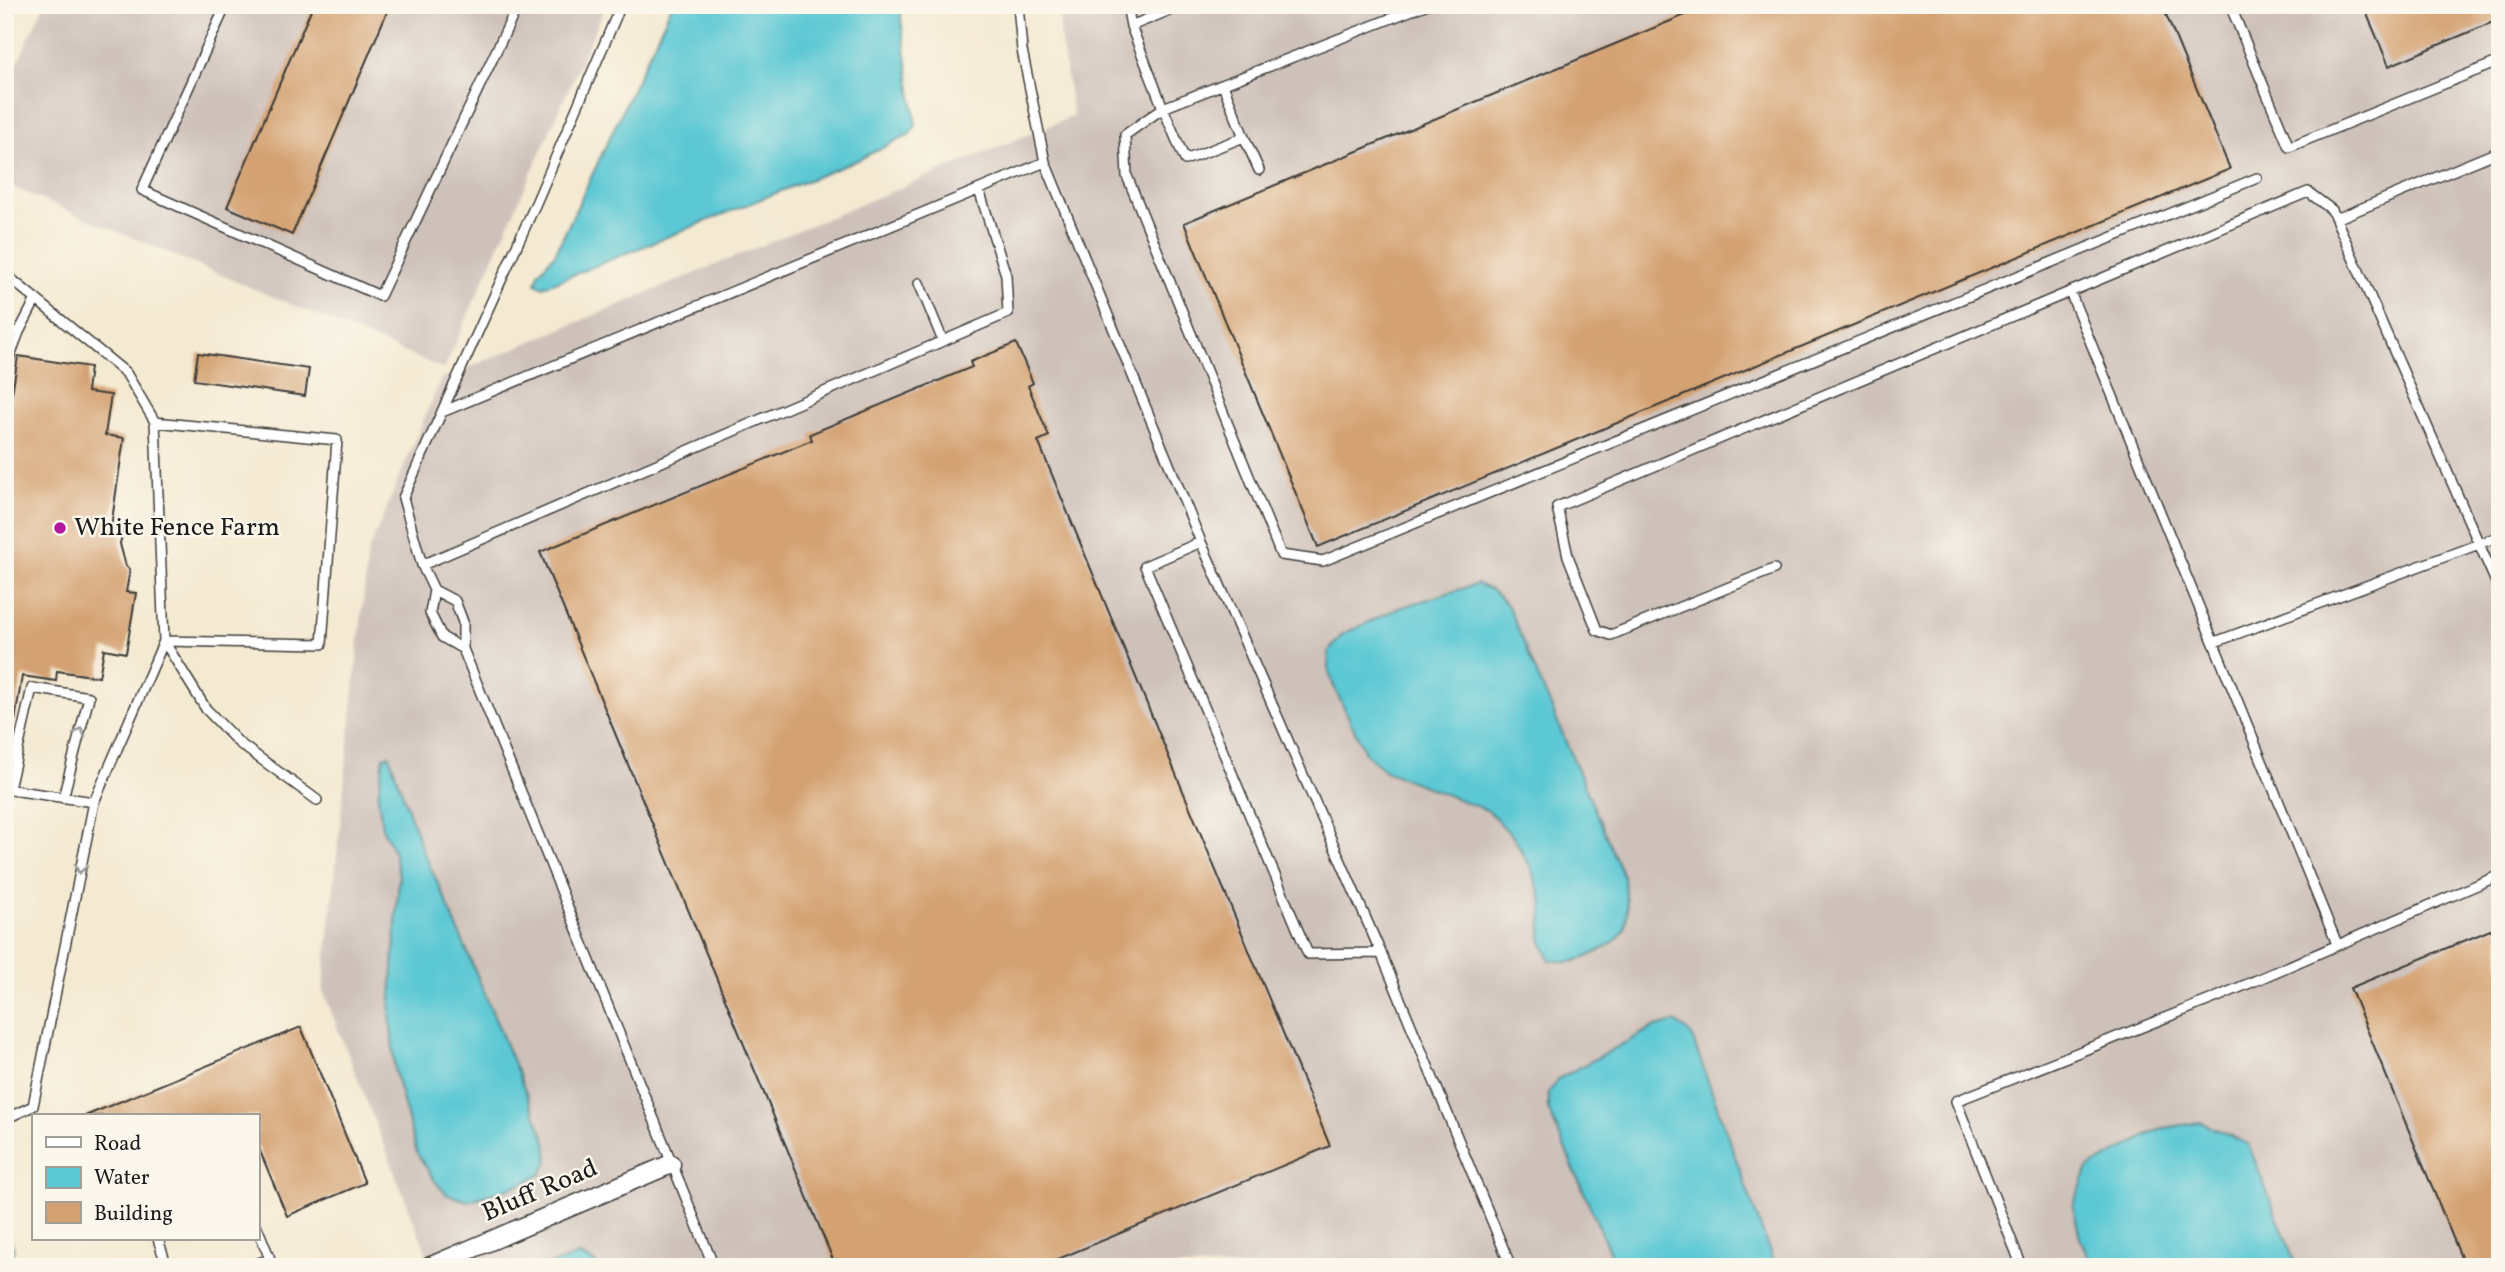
<svg xmlns="http://www.w3.org/2000/svg" width="2505" height="1272" viewBox="0 0 2505 1272" font-family="Vollkorn,serif">
<rect width="100%" height="100%" fill="#fbf7ec"/>
<filter id="ink" filterUnits="userSpaceOnUse"><feTurbulence type="fractalNoise" baseFrequency=".0143" numOctaves="2"/><feDisplacementMap in="SourceGraphic" scale="14" xChannelSelector="R" yChannelSelector="G"/><feConvolveMatrix kernelMatrix="1 2 1 2 8 2 1 2 1" color-interpolation-filters="sRGB"/></filter>
<filter id="wash" filterUnits="userSpaceOnUse"><feTurbulence type="fractalNoise" baseFrequency=".00686" numOctaves="4" result="noise"/><feDisplacementMap in="SourceGraphic" scale="28" xChannelSelector="R" yChannelSelector="G"/><feGaussianBlur stdDeviation="1.57" result="paint"/><feColorMatrix in="noise" values="0 0 0 0 0 0 0 0 0 0 0 0 0 0 0 0 0 1.4 0 .05"/><feComposite in="paint" operator="in"/></filter>
<g filter="url(#wash)">
<rect width="100%" height="100%" fill="#f4e9d1"/>
<path fill="#cec1ba" d="M44,5H606L444,369L5,184V90Z
M1060,5H2500V1267H432L323,991L368,552L441,379L1073,116L1060,35Z"/>
<path fill="#5cc8d4" stroke="#3c7278" stroke-width="2" d="M672,5H901V20L916,125L910,134L858,160L543,287L536,283L539,272L555,254Z
M1477,584L1492,590L1508,606L1624,878C1626,894 1629,911 1625,927C1621,943 1582,962 1566,962C1561,962 1555,960 1550,960L1541,939L1543,902L1530,866L1514,838L1489,811L1385,771L1366,754L1334,687L1328,668L1329,651L1343,634L1399,608Z
M389,755L422,849L446,901L546,1141L548,1162L541,1174L524,1183L468,1201L446,1194L434,1180L417,1153L395,1072L390,1014L399,876L394,852L382,828L378,795L384,757Z
M1675,1022L1691,1034L1775,1267H1616L1548,1109V1093L1558,1079L1652,1028Z
M2200,1122L2248,1144L2297,1267H2093L2080,1238L2073,1206L2088,1168L2159,1129Z
M5,1225L14,1249L10,1262L5,1264Z
M579,1255L594,1262L599,1267H543Z"/>
<g id="blocks">
<path fill="#d4a272" d="M313,5H390L292,235L227,207Z
M1709,5H2162L2230,169L1318,547L1184,223Z
M2363,5H2500V19L2389,66Z
M1016,343L1033,383L1028,386L1049,436L1038,441L1330,1146L1039,1267H836L540,552L812,440L810,434L972,367L970,362Z
M198,353L309,369L305,396L194,380Z
M18,356L90,367L87,392L111,395L105,435L124,438L111,527L123,530L120,544L126,566L130,570L126,592L136,593L126,653L104,649L99,677L57,671L56,681L22,676L15,720L5,719V425L7,426Z
M2500,926V1267H2465L2350,988Z
M301,1027L365,1183L287,1216L257,1144V1116H85Z"/>
</g>
</g>
<g filter="url(#ink)">
<use href="#blocks" fill-opacity="0" stroke="#3c3b37" stroke-width="2"/>
<g fill="none" stroke-linecap="round" stroke-linejoin="round">
<g stroke="#3c3b37" stroke-width="12">
<path id="lane" d="M226,5L142,190L380,296L518,5
M621,5L536,203L403,498L422,565L1008,313L1006,275L979,190
M1127,5L1131,26L1163,108L1125,135L1127,176L1281,555L1323,561L2257,178
M2230,5L2289,147L2500,61
M1131,26L1182,5
M1223,85L1244,137L1185,160L1163,108L1425,5
M1244,137L1259,170
M1045,162L1201,542L1381,953L1308,954L1145,566L1201,542
M2336,219L2500,151
M5,274L126,373L155,422L164,641L94,802L5,789
M919,283L943,341
M2070,292L2337,944
M5,331L19,332L36,299
M5,369L19,332
M442,412L1045,162L1022,50L1018,5
M155,422L337,440L322,644L164,641
M2500,536L2479,544L2500,591
M422,565L434,590L430,613L442,637L463,649V622L455,601L434,590
M1774,569L1611,635L1597,630L1568,556L1557,507L2308,192L2332,210L2479,544L2215,642
M164,641L206,709L239,743L317,800
M463,649L714,1267
M9,789L32,688L89,697L63,798
M1381,953L1511,1267
M5,1119L33,1106L94,802
M158,1239L167,1267
M247,1267L270,1259L257,1227
M2022,1267L1956,1101L2215,998L2500,875"/>
</g>
<g stroke="#3c3b37" stroke-width="21">
<path id="street" d="M429,1267L671,1164"/>
</g>
<use href="#lane" stroke="#fff" stroke-width="9"/>
<use href="#street" stroke="#fff" stroke-width="18"/>
</g>
<defs><path id="oneway-chevron" d="M-2-3.5L2.5 0L-2 3.5" fill="none" stroke-width="1.6" stroke-linecap="round" stroke-linejoin="round" transform="scale(1.75)"/></defs>
<g stroke="#999">
<use href="#oneway-chevron" transform="translate(80 732) rotate(-76)"/>
<use href="#oneway-chevron" transform="translate(80 869) rotate(101)"/>
</g>
</g>
<circle fill="#b5179e" stroke="#fbf7ec" stroke-width="2.5" cx="60" cy="528" r="7"/>
<g text-anchor="middle" dominant-baseline="central" stroke-width="5" stroke-linejoin="round" paint-order="stroke">
<g font-size="26" fill="#1c1c1c" stroke="#fbf7ec" text-anchor="start">
<text x="74" y="528">White Fence Farm</text>
</g>
<g font-size="26" fill="#1c1c1c" stroke="#fbf7ec">
<text transform="translate(540 1191) rotate(-23)">Bluff Road</text>
</g>
</g>
<rect width="2505" height="1272" fill="none" stroke="#fbf7ec" stroke-width="28"/>
<rect x="32" y="1114" width="228" height="126" fill="#fbf7ec" stroke="#a29f99" stroke-width="2"/>
<rect x="46" y="1137" width="35" height="10" fill="#ffffff" stroke="#a29f99" stroke-width="2"/>
<text x="94" y="1150" font-size="21" fill="#1c1c1c">Road</text>
<rect x="46" y="1167" width="35" height="21" fill="#5cc8d4" stroke="#a29f99" stroke-width="2"/>
<text x="94" y="1184" font-size="21" fill="#1c1c1c">Water</text>
<rect x="46" y="1202" width="35" height="21" fill="#d4a272" stroke="#a29f99" stroke-width="2"/>
<text x="94" y="1220" font-size="21" fill="#1c1c1c">Building</text>
</svg>
